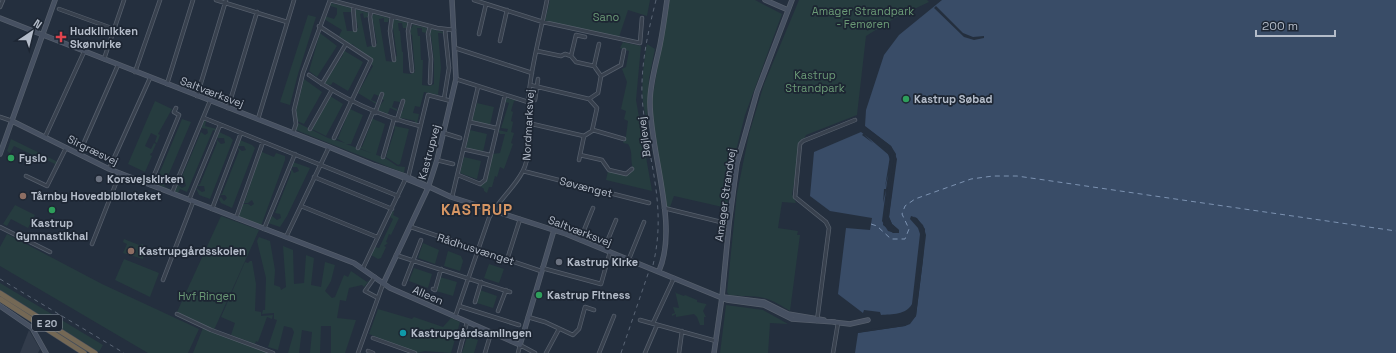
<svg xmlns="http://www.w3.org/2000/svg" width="1396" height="353" viewBox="0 0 1396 353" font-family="'Space Grotesk',sans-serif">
<rect width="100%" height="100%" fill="#242f3e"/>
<path fill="#323c4b" d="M29,330L40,349L38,353H20Z"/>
<path fill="#263c3f" d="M550,0H650L647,16L628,10L619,37L545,21Z
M669,0H755L782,14L745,115L732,167L727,208L674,196L670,207H666L654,133L652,101Z
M799,0H927L929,2L895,18L866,36L857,115L806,135L802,143L792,194L796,203L782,202L778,228L798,231L797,235H800L790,311C782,306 773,300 764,298C752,295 740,297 729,295L727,292L737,193L749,134L764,84Z
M331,3L351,8V12H343L347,31H356V28H358L357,22H355L354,9L369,13L368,17L364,18L363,13L360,14L367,47L375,45L377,43L373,21H371L373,14L389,18L388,22H384V18L379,19L386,61L395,62V57L397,56L393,28L391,27L393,19L408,23L407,28H403L402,23H398L399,31H400L402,52H403V73L411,74L415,72L412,35L410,34L411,28L413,26L411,24L427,28L426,33L422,32V28H417L418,36H420L421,60H423L422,85L430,86L434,84V60L431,35H429L431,29L443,32L444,36L442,33H438L441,68L438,95L424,92L420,107L415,106L413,113L419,114L417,124L415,123V121L402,118V120L400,119L401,111H403L404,106L402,105L403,101L400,100V102L394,101L392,107L397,109V111L390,108L387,116L386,113L382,112L381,113L377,110L384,100L382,99L384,94L379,96L374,94L371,100L376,102V104L358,93L373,66L371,64L373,60L352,44L349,45L344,42L345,40L339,36L342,30L324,19L325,16L334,19L337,14V8L330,6Z
M308,15L316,17L298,74L290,105L280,102Z
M320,33L337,46L317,77L309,71Z
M623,42L641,46L636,100L652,191L606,180L608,171L626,175L634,170C629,161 634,153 628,144L623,143L626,136L628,121L624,119L626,111L621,109L627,82L622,69L626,67L629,51L620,48Z
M647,44L655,49L649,78L647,119C639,100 643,64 647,44Z
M343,50L363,62L348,91L333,82L331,85L324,84L343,55L342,53Z
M304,79L322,92L304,124L297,121L296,111Z
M330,96L343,104L326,136L312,129L330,98Z
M506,98L519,101H514L511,111L513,112L511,121L513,122L511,132L514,133L511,143L513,144L504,169L500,167L497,177L495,176L492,187H489L487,193L484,191V189L480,186L486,180L492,154L500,153L505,134H500L498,130L507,132L508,129L501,128L509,103L505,102Z
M155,101L172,109L158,134L160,135L157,143L155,142L157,136L151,133L145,146L151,149L154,143L156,144L152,153H151L150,155L152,156L145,172L128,164Z
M477,103L494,107L490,125L472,121Z
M350,109L363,115L351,144H346L385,158L397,166L405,167L404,173L296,130L298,123L328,138L345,143L336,138H338Z
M371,118L385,124L376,155L359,148L360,146L362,147L372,121L370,120Z
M182,119L191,122L165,183L164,186L171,190L153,183L155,178L157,179Z
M204,120L206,121L205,126L217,129L216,131L213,130L187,192L180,189L178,193L174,192L177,184L182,188L186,186L185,182L177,183L181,179L201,132L205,135L208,133L207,129L201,128Z
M394,126L409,129L400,164L398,165L386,157L395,129Z
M470,130L487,134L483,152L466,148Z
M219,132L230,137L233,140L210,199L199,195L196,188L202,192L205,191L204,186H197L200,184L217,143L216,139L221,144L225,143L224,138H217Z
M11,139L58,162L54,166L55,164L36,155L35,156L14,146L10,153L7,151Z
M240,140L252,145L255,148L232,208L221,203L219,199L221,197L224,201L227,198L225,195H219L222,194L239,151L237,147L242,151L246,150L244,146H238Z
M263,146L262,152L274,157L276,153L285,156V160L261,226L237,217L242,204H248L251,206L254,204L252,200L248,203H242L245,201Z
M464,157L481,161L477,179L482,181L460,173Z
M293,162L310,168L287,216L280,227L268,223L272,216L277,220L281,218L280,214L275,213L291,173V168L294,173L299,171L297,167H291Z
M15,205L35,215L28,228L11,219L7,226L3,224Z
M392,211L394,212L393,215L399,218L391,235L389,234L386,242L388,243L384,246L386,247L381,258L378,259L371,255L375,247L379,248L393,219L390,217Z
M221,216L259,230L214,330L177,312Z
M7,234L102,284L199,329L188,353H148L0,266V247Z
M259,237L270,241L275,270L274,285L280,287L281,290L286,287L283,246L293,250L294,284L304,283L306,255L314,258L311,285L321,287L325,262L335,265L331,281L325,291L332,298L335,297L344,275L348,277L351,271L367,282L371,279L364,287L362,285L349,288L346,301L340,300L337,318L356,320L345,353H331V326H321L320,353H310L312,332L302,330L299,353H288L294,332L292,328L284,326L278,350L268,347L277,320L274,319V313L262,314L263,310H265L266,278L257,241Z
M124,239L139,245L143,244L144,252L143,259L123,253L127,244L123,242Z
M423,243L439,250L435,264L418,258Z
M448,251L461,256L463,261L460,271L444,266Z
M124,259L159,273L150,297L115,280Z
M250,261H252L256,284L255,311L261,312V316L273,315L272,319L267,317L258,342L256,341L255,344L231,335L235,323L221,317L245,262L248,263Z
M489,264L504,269L499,283L484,278Z
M414,268L432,274L428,288L409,281Z
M440,277L457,282L453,296L436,291Z
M0,283L103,345L99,352L0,290Z
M480,290L497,296L493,308L477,303Z
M675,291L676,293L684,296L685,295L697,300V302L706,304L707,306L706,305L703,311L706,317H704V325H700L697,317L694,314L676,317V314L672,316V314L675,313L673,307L679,308Z
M726,305L763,310L788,324L770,323L768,353H720Z
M378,309L412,319L414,317L443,327L451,318L460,322L451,353L425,351L417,353L369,334Z
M203,328L268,353H193Z
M467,337L478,340L474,353H462Z"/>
<path fill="#394c67" d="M942,0H1396V353H855L858,333L905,326L916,316L923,260L925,229L917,218L911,216L910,219L918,228L920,234L912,304C906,315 892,314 881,315L880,312L864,310L863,313L838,294L846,228L870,230L872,218L830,211L810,196L814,152L861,132L887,151L890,160L883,225L893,233H899V230L892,224L889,217L897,159L891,146L865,126L866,110L884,55L899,35Z"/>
<path fill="#242f3e" d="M936,6L963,33L973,37L984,36V38L974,40L964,37L934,8Z
M863,125L891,146L896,154L889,217L892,224L899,230L893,228L887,217L894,155L889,147Z
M864,133L888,150L891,154L884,221L886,226L895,233L888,231L882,221L886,190L883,203L884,189H886L888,175L885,187L890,156L864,134L873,143L862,135Z
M914,216L923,225L926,235L916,316L910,324L905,326L856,333L858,331L905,324L909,322L914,315L924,234L923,228Z"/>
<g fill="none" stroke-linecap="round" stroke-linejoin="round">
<path stroke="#7c92b1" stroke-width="1" stroke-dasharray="5 4" stroke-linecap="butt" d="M871,224L877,226L891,239H905L909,229L902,214L905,206L915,199L971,179L993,176H1017L1396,231"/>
<g stroke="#565f6c" stroke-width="4.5">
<path id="street" d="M216,0L287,22
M330,0L437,28L454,30
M474,0L543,22L640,43L642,18
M353,6L355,30
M0,7L3,0
M59,9L114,29
M371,11L370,17L374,45
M392,16L390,31L394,60
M410,21L408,31L412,71
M319,26L371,60L334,138
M430,26L428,34L431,59L430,83
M479,34L486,4
M500,41L507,10
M455,48L532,73
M537,51L561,56L565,54L571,56L576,35L585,37
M571,56L576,62L594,66L601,76L598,93L589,99L597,108L592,131L584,136
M104,59L124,0
M594,66L599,44
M135,72L160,0
M309,75C343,99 379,116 420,126
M601,76L621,65L624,50
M456,79L528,102
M167,84L193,0
M322,84L346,44
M530,85L589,99
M197,96L226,0
M444,99L449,68L445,30
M535,100L538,79
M228,108L257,12
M375,113L382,94
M0,117L12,121
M204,118L398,196
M258,119L294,0
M397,120L403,101
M470,122L496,128
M528,123L584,136L579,160
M310,129L332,90
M593,130L624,139
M293,133L296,124L294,110L303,73L330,0
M444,133L460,138
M45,137L84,52
M358,148L373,112
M463,149L490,155
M79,154L118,65
M580,155L602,160L609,170L626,174L632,169
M383,157L394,119
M437,160L453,164
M109,169L150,78
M523,171L649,203
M458,175L480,184L485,180L505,95
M26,176L47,186L66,148
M314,177L392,209
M408,178L428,95L451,101
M150,185L179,115L174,112L176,108
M172,193L210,101
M452,197L478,87
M189,200L220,125
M301,206L377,237
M664,208L729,224
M212,209L241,133
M236,218L263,142
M0,227L50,252
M411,227L541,271
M264,229L295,154
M286,237L329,147
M580,240L593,208
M92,244L120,173
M604,249L616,220
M396,255L510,292
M629,259L644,222
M507,260L520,219
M363,268L405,180
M542,268L601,284L610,252
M375,277L365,291L378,298
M163,280L193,202
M404,284L421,240
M433,289L435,290L441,269
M475,302L481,282
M459,306L519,325
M498,311L506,290
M177,314L211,330L273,353
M455,317L489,218C498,200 519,184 525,166C533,143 526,117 529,93C532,62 541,31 547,0
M528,317L545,322L573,335L579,329L585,307L594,310
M640,320L716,341
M817,321L829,228L826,222L795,197L800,144L803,141L855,120
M653,323L674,278
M373,338L415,353
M368,351L373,353
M358,353L383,284
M459,353L467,322
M485,353L491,333
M518,353L520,345L535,353
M546,353L559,329
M599,353L614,316
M645,353L657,325
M679,353L682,331
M833,353L838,323"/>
</g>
<g stroke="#565f6c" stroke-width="5.5">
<path id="secondary" d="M765,0L788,10
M0,18L329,147L426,187
M12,121L109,169L354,263L390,288L520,345L554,230
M0,154L55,0
M376,166L408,177L451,197L566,234L727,300L764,305L792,319L835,322
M659,271C679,225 650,153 650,102C650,83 656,64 660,45C663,30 665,15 667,0
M383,284L428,188L437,160L456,79L452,0
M723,297L764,302L788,314L824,320
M0,306L32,328L46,353
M832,322L850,324L868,320
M714,353L722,297L729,224L737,163L757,92L792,0"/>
</g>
<g stroke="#434c59" stroke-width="6">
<path id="highway" d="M0,293L95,353
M0,299L84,353"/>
</g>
<use href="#street" stroke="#38414e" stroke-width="3"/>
<use href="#secondary" stroke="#465061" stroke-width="4"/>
<use href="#highway" stroke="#746855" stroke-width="5"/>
<path stroke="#5a6575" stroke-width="1" stroke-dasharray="4 4" stroke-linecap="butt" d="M653,265C668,203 646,156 642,96C641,63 648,32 656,0
M0,279L124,353
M621,353L649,271"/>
</g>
<path fill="#e0444e" stroke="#1d2633" stroke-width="1.5" d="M59 31h4v4h4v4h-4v4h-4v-4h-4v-4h4z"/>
<g fill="#2e9e5b" stroke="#1d2633" stroke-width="1.5">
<circle cx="906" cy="99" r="4"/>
<circle cx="11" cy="158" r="4"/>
<circle cx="52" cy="210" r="4"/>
<circle cx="539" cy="295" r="4"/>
</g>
<g fill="#6b7280" stroke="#1d2633" stroke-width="1.5">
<circle cx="99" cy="179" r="4"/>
<circle cx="559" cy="262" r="4"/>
</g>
<g fill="#8d6e63" stroke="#1d2633" stroke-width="1.5">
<circle cx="23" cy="196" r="4"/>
<circle cx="131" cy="251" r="4"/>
</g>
<circle fill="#0f9aa8" stroke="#1d2633" stroke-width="1.5" cx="403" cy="333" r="4"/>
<g text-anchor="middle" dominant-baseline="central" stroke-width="3.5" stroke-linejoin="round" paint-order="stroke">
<rect fill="#1d2633" stroke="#878f9c" stroke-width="1" x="32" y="315" width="30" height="16" rx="3"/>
<g font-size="10" font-weight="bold" fill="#b4bcc9">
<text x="47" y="323">E 20</text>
</g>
<g font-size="11" fill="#6b9a76" stroke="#1d2633">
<text x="863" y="11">Amager Strandpark<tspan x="863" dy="13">- Femøren</tspan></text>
<text x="606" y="17">Sano</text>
<text x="815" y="75">Kastrup<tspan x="815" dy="13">Strandpark</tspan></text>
<text x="207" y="296">Hvf Ringen</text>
</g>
<g font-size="11" font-weight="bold" fill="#b4bcc9" stroke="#1d2633" text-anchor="start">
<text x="70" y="31">Hudklinikken<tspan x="70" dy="13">Skønvirke</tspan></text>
<text x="914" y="99">Kastrup Søbad</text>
<text x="19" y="158">Fysio</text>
<text x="107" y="179">Korsvejskirken</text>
<text x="31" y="196">Tårnby Hovedbiblioteket</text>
<text x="52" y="223" text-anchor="middle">Kastrup<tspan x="52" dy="13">Gymnastikhal</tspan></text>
<text x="139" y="251">Kastrupgårdsskolen</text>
<text x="567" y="262">Kastrup Kirke</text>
<text x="547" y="295">Kastrup Fitness</text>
<text x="411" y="333">Kastrupgårdsamlingen</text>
</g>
<g font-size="11" fill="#b4bcc9" stroke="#1d2633">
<text transform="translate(212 92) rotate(21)">Saltværksvej</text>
<text transform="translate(528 125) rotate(-87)">Nordmarksvej</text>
<text transform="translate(644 137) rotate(-97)">Bøjlevej</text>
<text transform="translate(93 150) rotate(26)">Sirgræsvej</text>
<text transform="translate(429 152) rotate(-75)">Kastrupvej</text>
<text transform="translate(586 187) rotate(14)">Søvænget</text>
<text transform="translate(725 195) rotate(-82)">Amager Strandvej</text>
<text transform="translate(580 231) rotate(21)">Saltværksvej</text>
<text transform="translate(476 249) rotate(18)">Rådhusvænget</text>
<text transform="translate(428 295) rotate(23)">Alleen</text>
</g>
<g font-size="15" font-weight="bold" letter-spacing="1" fill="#d59563" stroke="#1d2633">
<text x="477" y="209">KASTRUP</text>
</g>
</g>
<g transform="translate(32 32) rotate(35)" stroke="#1d2633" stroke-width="3" paint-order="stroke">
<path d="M0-3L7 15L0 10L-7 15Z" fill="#b4bcc9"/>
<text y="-6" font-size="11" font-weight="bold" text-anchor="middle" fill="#b4bcc9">N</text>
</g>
<path d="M1256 30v6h79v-6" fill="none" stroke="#b4bcc9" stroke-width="2"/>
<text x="1262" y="30" font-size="12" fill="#b4bcc9" stroke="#1d2633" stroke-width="3" paint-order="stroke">200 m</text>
</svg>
